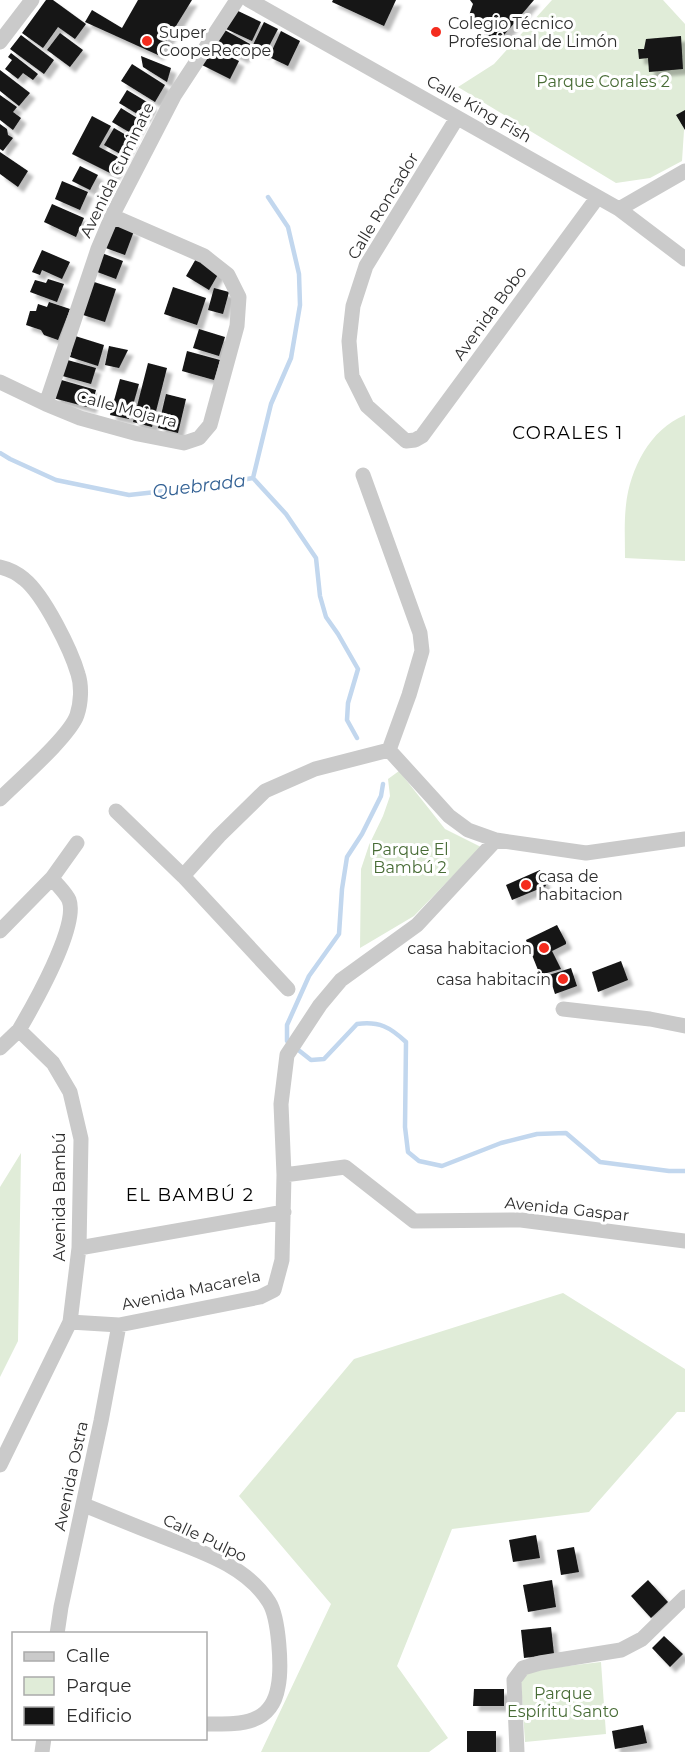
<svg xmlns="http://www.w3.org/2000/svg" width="685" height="1752" viewBox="0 0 685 1752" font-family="Montserrat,sans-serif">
<defs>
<filter id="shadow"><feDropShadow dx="5.5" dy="5.5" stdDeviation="1.5" flood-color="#0004"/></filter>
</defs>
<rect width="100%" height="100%" fill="#fff"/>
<path fill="#e0ecd8" d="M552,0H663L685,24V115L682,161L650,178L616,183L458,87L494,64Z
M685,415V561L625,558C625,541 624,522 626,505C630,469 650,429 685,415Z
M399,771L445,829L481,847L414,916L360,948L361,869L369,845L383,816L390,796L388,779Z
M21,1153L18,1341L0,1377V1187Z
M563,1293L685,1369V1412H677L589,1512L452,1529L397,1666L448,1738L429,1752H261L331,1604L239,1496L354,1359Z
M601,1662L606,1734L525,1742L521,1682L525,1675L534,1670Z"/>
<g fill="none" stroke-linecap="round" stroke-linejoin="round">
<path stroke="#c2d7ee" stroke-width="4.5" d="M0,453L10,459L56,480L129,495L200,487L253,478
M253,478L286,514L316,558L320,596L326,617L338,634L358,669L348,703L347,720L357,738
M253,478L271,404L291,358L300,305L299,274L288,227L268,197
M383,784L381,796L362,834L347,857L342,889L339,934L309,976L287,1025V1041L311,1060L324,1059L357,1024C379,1021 390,1027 406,1042L405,1127L408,1152L419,1161L442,1166L501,1143L537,1134L566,1133L600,1162L669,1171H685"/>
</g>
<path fill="#141414" filter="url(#shadow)" d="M46,0H53L86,24L75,39L58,27L43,48L22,33Z
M138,0H192L158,55L85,22L92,10L122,28Z
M333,0H396L384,26L332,2Z
M470,0H534L498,42L467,21L473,4Z
M236,10L261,22L252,41L226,29Z
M264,22L278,29L265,54L252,47Z
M223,29L250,44L243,58L215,44Z
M281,31L300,41L288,66L269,57Z
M60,33L83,50L70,67L47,50Z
M21,35L54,60L44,74L10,49Z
M681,36L683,69L649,72L648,58L639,59L638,49H644L646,39Z
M211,47L239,61L230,79L202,65Z
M11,53L38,74L33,80L23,73L18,79L5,69L12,60L8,57Z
M141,56L171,68L167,82L143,67Z
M132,64L165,85L155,102L121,81Z
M0,70L30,93L19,106L0,91Z
M127,90L152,105L144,118L119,103Z
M0,95L17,107L13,112L21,118L13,130L0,120Z
M121,108L142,121L134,135L112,122Z
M685,110V130L676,115Z
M92,116L111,126L99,147L122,159L114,175L72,154Z
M0,124L7,129L8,135L13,138L3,151L0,149Z
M114,128L133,139L124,156L104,145Z
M0,152L28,171L18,187L0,174Z
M80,166L98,175L90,190L72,181Z
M62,181L88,192L80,210L55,199Z
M52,204L84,218L76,237L44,222Z
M111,223L134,231L125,255L103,247Z
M42,250L70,262L62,279L42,270L40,275L32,272Z
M99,252L123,261L116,279L92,270Z
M197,257L220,271L209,290L186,276Z
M48,279L64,284L57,302L30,292L35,280L46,283Z
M91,281L116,289L105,322L80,314Z
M173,287L206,298L197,325L164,314Z
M214,288L229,292L223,314L208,310Z
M49,302L70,309L58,340L44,335L41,330L26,325L30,311H36L38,304L47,307Z
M199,329L225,337L219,356L193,348Z
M72,335L104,345L98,366L70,357L72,349L68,347Z
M109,346L128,350L119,368L105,365Z
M187,351L220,360L214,380L182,371Z
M64,359L96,368L91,384L59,375Z
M148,363L167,368L152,427L133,422Z
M58,379L96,390L91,408L53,398Z
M120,379L139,384L129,419L110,415Z
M166,394L186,399L178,433L158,428Z
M540,870L546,886L512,900L506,885Z
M557,925L566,942V944L552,951L561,969L540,975L526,940Z
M621,961L628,980L598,992L592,972Z
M571,968L577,986L555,994L549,975Z
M536,1535L540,1558L513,1562L509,1540Z
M574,1547L579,1572L561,1575L557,1550Z
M552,1580L556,1607L528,1612L523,1585Z
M648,1580L668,1602L651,1618L631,1596Z
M551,1627L554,1654L524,1658L521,1630Z
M664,1636L683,1654L670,1667L652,1648Z
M474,1689H504V1706H473Z
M643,1725L647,1743L615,1749L612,1731Z
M467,1731H496V1752H467Z"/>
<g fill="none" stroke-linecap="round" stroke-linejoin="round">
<path stroke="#cacaca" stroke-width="15" d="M249,0L619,209L685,259
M0,42L32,0
M457,118L366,266L353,306L349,341L352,376L367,406L406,441L415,440L422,436L597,198
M619,209L685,171
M0,382L46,404L80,418L138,434L184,443L199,438L210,425L237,326L239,297L228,275L204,256L112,216
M46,404L98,249L112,216L174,96L237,0
M363,475L420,633L422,651L409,695L389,750L449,816L468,830L496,840L586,853L685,839
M0,567C9,569 17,573 24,579C44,595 71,650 78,674C82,686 81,703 77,715C70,736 18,781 0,799
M116,811L183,876L288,989
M183,876L219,836L265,791L315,769L389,750
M0,931L52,878L77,843
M563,1009L650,1019L685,1026
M0,1048L19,1030
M284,1175L345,1167L414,1221L521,1220L685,1241
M79,1248L284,1212
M70,1322L119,1325L260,1297L274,1290L282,1260L284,1175L281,1104L287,1055L320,1005L341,980L417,925L496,840
M0,1465L70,1322L79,1248L81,1139L70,1092L53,1063L19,1030C33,1006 79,926 69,900C66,893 57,885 52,878
M84,1505C109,1515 135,1526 161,1536C199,1551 246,1565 269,1602C279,1618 282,1668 278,1687C271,1727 237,1724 206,1724
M57,1634L61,1607L101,1421L119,1325
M42,1752L44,1738
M517,1752L514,1680L523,1668L540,1663L621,1650L642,1639L685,1597"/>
</g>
<g fill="#f42c1e" stroke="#fff" stroke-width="2">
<circle cx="436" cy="32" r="6"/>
<circle cx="147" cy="41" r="6"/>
<circle cx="526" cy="885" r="6"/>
<circle cx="544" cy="948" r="6"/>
<circle cx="563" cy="979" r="6"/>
</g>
<g text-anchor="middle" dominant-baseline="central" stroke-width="6" stroke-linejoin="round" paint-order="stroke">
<g font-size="16" fill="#2d2d2d" stroke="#fff" text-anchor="start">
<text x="448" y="23">Colegio Técnico<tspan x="448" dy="18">Profesional de Limón</tspan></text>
<text x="159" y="32">Super<tspan x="159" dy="18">CoopeRecope</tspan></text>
<text x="538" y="876">casa de<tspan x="538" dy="18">habitacion</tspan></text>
<text x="532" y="948" text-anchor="end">casa habitacion</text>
<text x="551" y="979" text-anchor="end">casa habitacin</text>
</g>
<g font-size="16" fill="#486c36" stroke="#fff">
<text x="603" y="81">Parque Corales 2</text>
<text x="410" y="849">Parque El<tspan x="410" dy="18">Bambú 2</tspan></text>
<text x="563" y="1693">Parque<tspan x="563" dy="18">Espíritu Santo</tspan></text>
</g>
<g font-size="16" fill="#2d2d2d" stroke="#fff">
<text transform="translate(479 109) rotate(30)">Calle King Fish</text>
<text transform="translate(117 170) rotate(-64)">Avenida Cuminate</text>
<text transform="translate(383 206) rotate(-59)">Calle Roncador</text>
<text transform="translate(490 313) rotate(-54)">Avenida Bobo</text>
<text transform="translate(127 409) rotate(15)">Calle Mojarra</text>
<text transform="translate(59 1197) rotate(-90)">Avenida Bambú</text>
<text transform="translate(567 1209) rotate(6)">Avenida Gaspar</text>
<text transform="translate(191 1290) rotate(-12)">Avenida Macarela</text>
<text transform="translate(71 1476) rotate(-78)">Avenida Ostra</text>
<text transform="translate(205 1538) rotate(25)">Calle Pulpo</text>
</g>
<g font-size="18" letter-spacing="1.5" fill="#000" stroke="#fff">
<text x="568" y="433">CORALES 1</text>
<text x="190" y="1195">EL BAMBÚ 2</text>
</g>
<g font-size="18" font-style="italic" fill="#346295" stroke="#fff">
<text transform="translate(199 486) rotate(-7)">Quebrada</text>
</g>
</g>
<rect x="12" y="1632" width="195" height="108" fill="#ffffff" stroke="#ababab" stroke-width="1.5"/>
<rect x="24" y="1652" width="30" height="9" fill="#cacaca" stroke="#ababab" stroke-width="1.5"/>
<text x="66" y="1662" font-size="18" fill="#2d2d2d">Calle</text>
<rect x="24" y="1677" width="30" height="18" fill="#e0ecd8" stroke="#ababab" stroke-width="1.5"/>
<text x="66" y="1692" font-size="18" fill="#2d2d2d">Parque</text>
<rect x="24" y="1707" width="30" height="18" fill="#141414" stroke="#ababab" stroke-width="1.5"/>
<text x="66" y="1722" font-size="18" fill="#2d2d2d">Edificio</text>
</svg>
